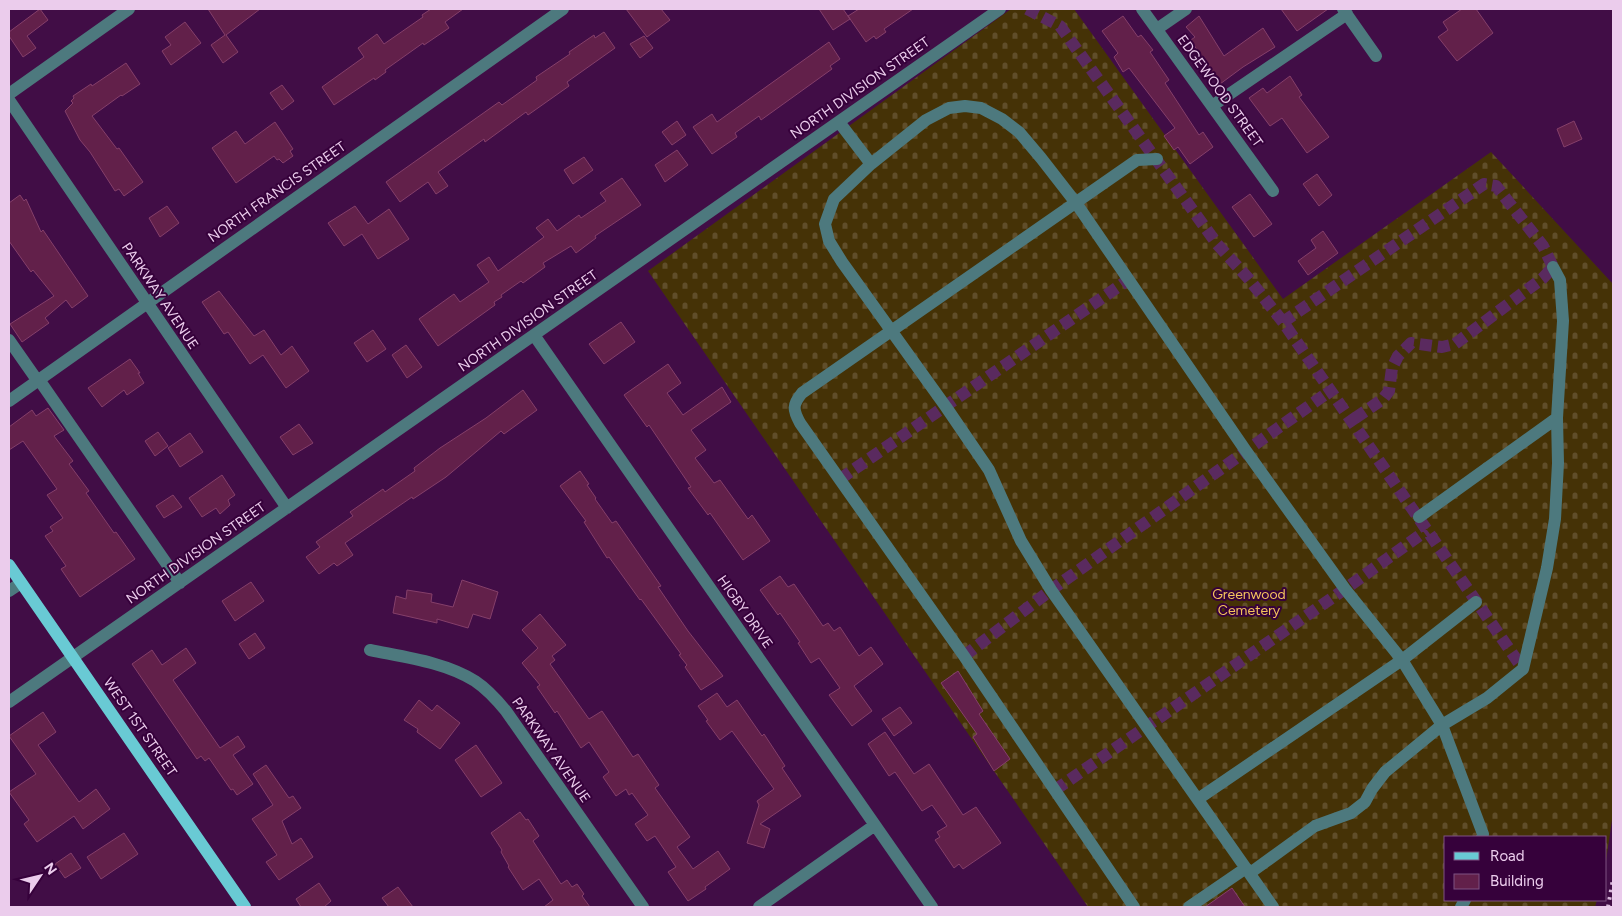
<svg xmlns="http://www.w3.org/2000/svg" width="1622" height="916" viewBox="0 0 1622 916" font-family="Figtree,sans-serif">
<defs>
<pattern id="cemetery-stones" width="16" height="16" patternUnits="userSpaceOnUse" patternTransform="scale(1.25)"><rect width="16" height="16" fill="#453206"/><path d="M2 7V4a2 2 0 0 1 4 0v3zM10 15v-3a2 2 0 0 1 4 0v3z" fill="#604e2a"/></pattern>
</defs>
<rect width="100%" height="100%" fill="#410d46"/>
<path fill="url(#cemetery-stones)" d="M1011,9H1074L1283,299L1491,152L1613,284V813L1606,861V837H1446V900H1597L1595,907H1088L648,271Z"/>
<path fill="#62204a" stroke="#853f6a" d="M40,9L48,20L27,36L36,48L23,57L9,36V32Z
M208,9H260L226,35L238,52L223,63L211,45L225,35Z
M431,9H463L445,22L449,28L424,45L423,43L385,70L386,72L375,80L374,78L334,105L322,87L364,57L358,48L377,34L384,44L423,17L422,15Z
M626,9H661L670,20L647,37Z
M819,9H843L850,19L833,30Z
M859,9H913L884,29L886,32L876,39L874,36L866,42L848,16Z
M1281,9H1328L1297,31Z
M1462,9H1476L1493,33L1457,61L1438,37L1448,30L1443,22Z
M1123,16L1138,37L1141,35L1153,50L1150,52L1169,80L1165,83L1199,135L1203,132L1213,147L1190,164L1178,147L1174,150L1164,136L1175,128L1129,68L1123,72L1114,57L1118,53L1102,31Z
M1199,16L1224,56L1263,28L1275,47L1243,67L1220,84L1208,68L1191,40L1195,37L1186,27Z
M185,22L201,43L171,65L162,51L171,45L165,37Z
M604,32L615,48L567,82L569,86L528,115L526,112L485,142L484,139L438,172L448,186L436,194L428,182L400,202L386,182L499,102L502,105L537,80L536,77L570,54L569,52L594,35L595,38Z
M644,36L653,48L640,58L630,44Z
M829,42L840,59L830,66L832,69L761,120L759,116L735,133L737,137L712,154L693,127L712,114L717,122Z
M126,63L140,84L122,96L121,95L92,116L117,149L119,148L143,182L124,196L119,189L115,191L90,152L80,140L65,111L73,103L71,101L74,98L73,96L91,84L92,86Z
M1290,76L1302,95L1299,97L1329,137L1307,153L1282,118L1270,126L1249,98L1263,88L1267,93Z
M282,85L294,101L282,110L270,93Z
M677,121L686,135L672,145L662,132Z
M1574,121L1582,139L1564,147L1557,129Z
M275,122L293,149L290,151L293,156L283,163L279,159L277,160L274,156L236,183L212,148L236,131L245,144Z
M677,150L688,165L665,182L655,165Z
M584,157L593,170L573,184L564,170Z
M1317,174L1332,195L1319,206L1303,184Z
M622,178L641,205L595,236L596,238L576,253L571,246L543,263L545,267L523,283L521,281L501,295L502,297L494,302L495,305L438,346L419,319L454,294L460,302L489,282L477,265L489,257L498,271L544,237L536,228L548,219L557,231L579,215L581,218L606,201L600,193Z
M1250,194L1272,224L1254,237L1232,207Z
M20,195L24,201L26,199L41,232L43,230L88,296L72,308L66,300L45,318L49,323L22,342L10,324L54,296L33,270L31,272L9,241V203Z
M167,206L179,223L160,237L149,218Z
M355,206L368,224L389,209L409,239L378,259L362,234L344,246L328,223Z
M1323,231L1338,253L1308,275L1298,261L1316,248L1311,240Z
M219,291L254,336L264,330L281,355L292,346L309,371L286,388L263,355L250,364L228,332L224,334L202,302Z
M621,322L635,342L604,364L589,344Z
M373,330L386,349L367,362L354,343Z
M406,345L422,367L407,378L392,355Z
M130,359L140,373H138L144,383L127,395L124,390L102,407L88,388Z
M668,364L681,383L667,393L683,415L722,387L731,402L691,430L706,450L695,458L714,483L720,480L748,519L752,515L770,541L743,560L710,513L708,515L688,488L691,487L649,425L647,427L624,395Z
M523,390L537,410L504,434L501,431L446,477L413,499L412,497L345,543L353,555L337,566L334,563L319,574L306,557L320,547L316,542L353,516L350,512L383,489L385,492L415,471L414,468L440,448L486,418Z
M48,408L64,430L54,436L73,461L69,464L89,491L86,493L114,533L116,532L135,559L80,597L61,569L66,566L45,536L53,531L50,527L63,518L47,495L57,489L23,441L9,450V427L32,410L36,416Z
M299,424L313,443L293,455L280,437Z
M158,432L168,446L155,456L145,441Z
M190,433L203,452L180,467L168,448Z
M580,471L589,484L587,485L596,498L595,499L612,523L616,521L661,586L658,587L688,631L723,676L701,690L685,667L687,665L679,655L681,654L641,599L640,600L609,557L607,558L584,522L586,521L560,486Z
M222,475L235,495L228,500L230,505L220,514L216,508L202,517L189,498Z
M173,495L182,507L164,518L156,506Z
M780,576L788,587L794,584L823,626L828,623L834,631L840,627L859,656L871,647L883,664L854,686L872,711L852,726L829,695L840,688L819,658L811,663L798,643L800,642L780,613L778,615L760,590Z
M462,580L498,592L490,619L473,614L468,628L437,619V623L393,613L396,596L406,599L407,590L432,594L431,602L453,607Z
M251,582L264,601L235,621L222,601Z
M540,614L566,645L552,656L555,660L550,664L589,719L602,711L633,757L638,754L659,785L655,788L690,837L677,847L693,869L718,851L730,869L705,887L706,889L688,901L668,872L676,867L655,836L647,841L635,824L648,815L632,793L629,795L626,789L616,796L603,777L609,772L589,742L581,748L557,711L555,713L537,687L540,685L522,663L538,648L522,630Z
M255,633L265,648L249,659L239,644Z
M186,648L196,663L173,680L220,748L238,736L245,747L233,755L253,784L237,795L233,789L231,790L209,758L205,761L201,756L197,759L132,664L152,650L162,665Z
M958,671L983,711L979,714L1010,759L994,771L973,737L977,734L941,683Z
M717,693L727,707L737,700L762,736L764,734L785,766L782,768L801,796L760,824L770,829L764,848L747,843L759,805L757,801L774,789L732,731L720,740L706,721L708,720L698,706Z
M419,700L432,711L437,705L460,723L440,749L417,732L418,729L404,720Z
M900,707L912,723L894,736L882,719Z
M43,712L56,732L38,745L79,802L96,789L110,809L83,829L74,816L37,842L24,824L29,820L9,792L36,774L9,736Z
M885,732L914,774L929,764L963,815L976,807L1001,843L963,869L959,864L954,868L935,840L940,837L937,832L947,826L932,805L922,811L895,772L889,776L868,744Z
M476,745L502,783L481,797L455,760Z
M266,765L289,798L293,796L301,808L282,821L292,844L301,838L313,857L279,880L266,862L277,855L252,819L273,805L253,774Z
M520,812L526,820L528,819L539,836L533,841L561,884L567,880L572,887L577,884L584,894L582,896L590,907H544L553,900L539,879L523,890L508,867L509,866L501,852L502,850L491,833Z
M124,833L138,854L101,879L87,857Z
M71,853L81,868L65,878L55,864Z
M319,883L331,901L324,907H301L296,899Z
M398,887L413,907H389L382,898Z
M1232,888L1245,907H1205Z"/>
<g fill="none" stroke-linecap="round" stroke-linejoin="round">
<path stroke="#5a2a5f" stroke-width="12" stroke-dasharray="12 6" stroke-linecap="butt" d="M1027,9L1060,26L1217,244L1248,278L1283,322L1523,669
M1283,322L1484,184L1496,186L1543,246L1553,267L1543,278L1455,344L1442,347L1411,343L1398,356L1392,368L1389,391L1383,399L1351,421
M840,479L1128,280
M964,656L1051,590L1330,391
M1055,790L1345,589L1427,530"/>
<path stroke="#4d797e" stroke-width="12" d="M1142,9L1273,191
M1343,9L1376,56
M1157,29L1186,9
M9,94L129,9
M9,100L287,508
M1212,106L1347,14
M839,122L871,164
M534,335L932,907
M9,340L37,380L42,384L180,583
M9,401L563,9
M1419,517L1557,418
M9,591L21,583
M370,650C404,657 445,662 475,681C487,689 497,700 506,711L643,907
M9,702L1000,9
M1198,799L1402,660L1476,602
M1250,873L1315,826L1351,813L1365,802L1372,789L1385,772L1442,725L1487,698L1523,669L1547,568L1555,519L1558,463L1557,418L1563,321L1560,280L1553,267
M759,907L875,825
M1134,907L964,656L800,423C793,410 792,405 802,393L1137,160L1157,159
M1189,907L1246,868
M1273,907L1051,590L1021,541L989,470L946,407L842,262L829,241L825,224L834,199L871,164L926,120L949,108L965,106L981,108L1002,119L1019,132L1041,158L1076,203L1246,451L1345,589L1402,660L1442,725L1483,834L1482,837
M1461,907L1465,900"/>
<path stroke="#69cad4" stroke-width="12" d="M9,565L245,907"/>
<path stroke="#d9b8db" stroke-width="4" stroke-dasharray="2.5 5" stroke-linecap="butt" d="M1608,907L1613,879"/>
</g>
<g text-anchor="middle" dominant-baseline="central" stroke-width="4" stroke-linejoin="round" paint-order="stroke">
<g font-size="14" fill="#ebccec" stroke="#36013b">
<text transform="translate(860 88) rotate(-35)">NORTH DIVISION STREET</text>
<text transform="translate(1220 91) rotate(54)">EDGEWOOD STREET</text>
<text transform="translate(277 192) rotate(-35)">NORTH FRANCIS STREET</text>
<text transform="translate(160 296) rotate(56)">PARKWAY AVENUE</text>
<text transform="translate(528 321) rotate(-35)">NORTH DIVISION STREET</text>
<text transform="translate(196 553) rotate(-35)">NORTH DIVISION STREET</text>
<text transform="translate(745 612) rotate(55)">HIGBY DRIVE</text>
<text transform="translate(140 727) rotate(55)">WEST 1ST STREET</text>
<text transform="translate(551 750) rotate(55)">PARKWAY AVENUE</text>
</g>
<g font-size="14" fill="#f4c45c" stroke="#36013b">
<text x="1249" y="594">Greenwood<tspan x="1249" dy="16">Cemetery</tspan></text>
</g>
</g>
<rect width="1622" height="916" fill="none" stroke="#ebccec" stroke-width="20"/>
<rect x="1444" y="836" width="162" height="65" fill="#36013b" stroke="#7e5282"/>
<rect x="1454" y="852" width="25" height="8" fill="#69cad4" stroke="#7e5282"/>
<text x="1490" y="861" font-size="15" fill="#ebccec">Road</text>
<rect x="1454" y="874" width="25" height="15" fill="#62204a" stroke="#7e5282"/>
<text x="1490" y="886" font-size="15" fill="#ebccec">Building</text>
<g transform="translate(40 876) rotate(55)" stroke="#36013b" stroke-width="4" paint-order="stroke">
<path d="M0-4L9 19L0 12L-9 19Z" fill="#ebccec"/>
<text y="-8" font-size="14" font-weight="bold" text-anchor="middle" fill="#ebccec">N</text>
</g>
</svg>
